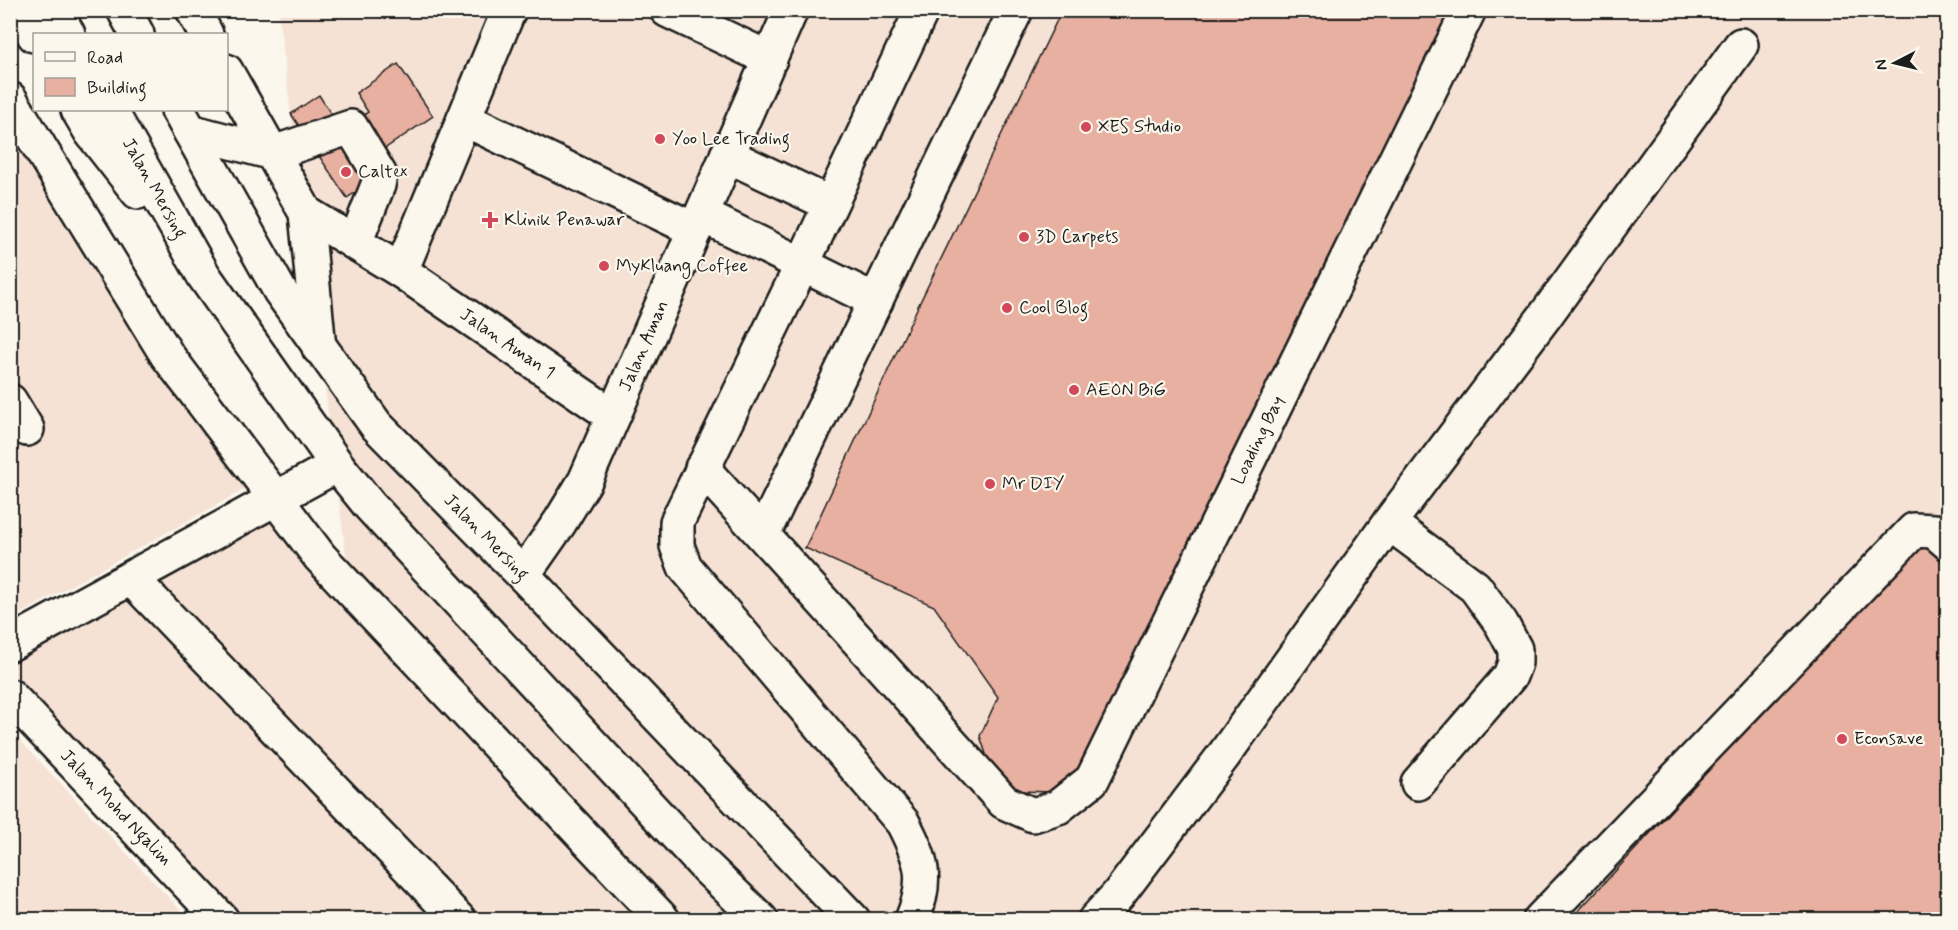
<svg xmlns="http://www.w3.org/2000/svg" width="1958" height="930" viewBox="0 0 1958 930" font-family="Mynerve,sans-serif">
<rect width="100%" height="100%" fill="#fbf7ec"/>
<filter id="ink" filterUnits="userSpaceOnUse"><feTurbulence type="fractalNoise" baseFrequency=".0167" numOctaves="2"/><feDisplacementMap in="SourceGraphic" scale="12" xChannelSelector="R" yChannelSelector="G"/><feConvolveMatrix kernelMatrix="1 2 1 2 8 2 1 2 1" color-interpolation-filters="sRGB"/></filter>
<g filter="url(#ink)">
<path fill="#f5e2d5" d="M278,11H1947V919H206L11,715V634L278,490L348,573Z
M10,81L173,349L269,476L11,619Z
M10,731H11L189,919H11Z"/>
<path fill="#e8b0a0" stroke="#1c1c1c" stroke-width="1.5" d="M1062,10H1451L1378,172L1072,783L1050,792L1021,791L994,778L980,736L998,697L934,606L805,548L921,300Z
M398,64L433,116L365,162L376,178L347,198L291,114L319,95L341,130L368,112L356,93Z
M1924,537L1948,559V920H1570Z"/>
<g fill="none" stroke-linecap="round" stroke-linejoin="round">
<g stroke="#1c1c1c" stroke-width="38">
<g id="minor">
<path d="M193,10L206,34"/>
<path d="M667,10L770,59"/>
<path d="M226,71L306,213L319,348"/>
<path d="M10,99L167,355L320,557L663,920"/>
<path d="M464,119L695,230"/>
<path d="M190,131L273,153L351,127L380,175L378,185L355,243"/>
<path d="M727,155L830,204"/>
<path id="s1" d="M306,213L401,271L613,416"/>
<path d="M702,215L876,301"/>
<path d="M401,271L509,10"/>
<path d="M10,401L27,429"/>
<path id="s2" d="M702,468L1004,802L1033,815L1058,807L1092,780L1469,10"/>
<path d="M1389,523L1475,587L1501,623L1515,649V663L1510,676L1418,783"/>
<path d="M763,534L1016,10"/>
<path id="s3" d="M523,575L560,522L585,481L791,10"/>
<path d="M131,578L459,920"/>
<path d="M10,644L337,465"/>
<path id="s4" d="M10,696L222,920"/>
<path d="M912,920C929,879 922,860 903,823L685,567L677,546V522L802,265L922,10"/>
<path d="M1095,920L1118,895L1224,755L1389,523L1545,316L1741,45"/>
<path d="M1540,920L1914,530L1934,531L1948,543"/>
</g>
</g>
<g stroke="#1c1c1c" stroke-width="38">
<g id="highway">
<path d="M20,10L34,35"/>
<path d="M54,10L68,34"/>
<path d="M124,10L137,34"/>
<path d="M78,110L91,132L138,192"/>
<path id="s5" d="M110,110L204,276L337,465L370,506L705,866L761,920"/>
<path id="s6" d="M178,110L280,291L376,425L523,575L853,920"/>
</g>
</g>
<use href="#minor" stroke="#fbf7ec" stroke-width="33"/>
<use href="#highway" stroke="#fbf7ec" stroke-width="33"/>
</g>
</g>
<g fill="#d1495b" stroke="#fbf7ec" stroke-width="2">
<circle cx="1086" cy="127" r="6"/>
<circle cx="660" cy="139" r="6"/>
<circle cx="346" cy="172" r="6"/>
<path d="M487 211h6v6h6v6h-6v6h-6v-6h-6v-6h6z"/>
<circle cx="1024" cy="237" r="6"/>
<circle cx="604" cy="266" r="6"/>
<circle cx="1007" cy="308" r="6"/>
<circle cx="1074" cy="390" r="6"/>
<circle cx="990" cy="484" r="6"/>
<circle cx="1842" cy="739" r="6"/>
</g>
<g text-anchor="middle" dominant-baseline="central" stroke-width="4.5" stroke-linejoin="round" paint-order="stroke">
<g font-size="18" fill="#1c1c1c" stroke="#fbf7ec" text-anchor="start">
<text x="1098" y="127">XES Studio</text>
<text x="672" y="139">Yoo Lee Trading</text>
<text x="358" y="172">Caltex</text>
<text x="504" y="220">Klinik Penawar</text>
<text x="1036" y="237">3D Carpets</text>
<text x="616" y="266">MyKluang Coffee</text>
<text x="1019" y="308">Cool Blog</text>
<text x="1086" y="390">AEON BiG</text>
<text x="1002" y="484">Mr DIY</text>
<text x="1854" y="739">Econsave</text>
</g>
<g font-size="18" fill="#1c1c1c" stroke="#fbf7ec">
<text stroke="none"><textPath href="#s5" startOffset="90">Jalan Mersing</textPath></text>
<text stroke="none"><textPath href="#s1" startOffset="240">Jalan Aman 1</textPath></text>
<text stroke="none"><textPath href="#s3" startOffset="260">Jalan Aman</textPath></text>
<text stroke="none"><textPath href="#s2" startOffset="930">Loading Bay</textPath></text>
<text stroke="none"><textPath href="#s6" startOffset="530">Jalan Mersing</textPath></text>
<text stroke="none"><textPath href="#s4" startOffset="154">Jalan Mohd Ngalim</textPath></text>
</g>
</g>
<rect width="1958" height="930" fill="none" stroke="#fbf7ec" stroke-width="36"/>
<rect x="18" y="18" width="1922" height="894" fill="none" stroke="#1c1c1c" stroke-width="2" filter="url(#ink)"/>
<rect x="33" y="33" width="195" height="78" fill="#fbf7ec" stroke="#a29f99" stroke-width="1.5"/>
<rect x="45" y="52" width="30" height="9" fill="#fbf7ec" stroke="#a29f99" stroke-width="1.5"/>
<text x="87" y="63" font-size="18" fill="#1c1c1c">Road</text>
<rect x="45" y="78" width="30" height="18" fill="#e8b0a0" stroke="#a29f99" stroke-width="1.5"/>
<text x="87" y="93" font-size="18" fill="#1c1c1c">Building</text>
<g transform="translate(1895 63) rotate(263)" stroke="#fbf7ec" stroke-width="4.5" paint-order="stroke">
<path d="M0-4.5L10 22L0 15L-10 22Z" fill="#1c1c1c"/>
<text y="-9" font-size="16" font-weight="bold" text-anchor="middle" fill="#1c1c1c">N</text>
</g>
</svg>
